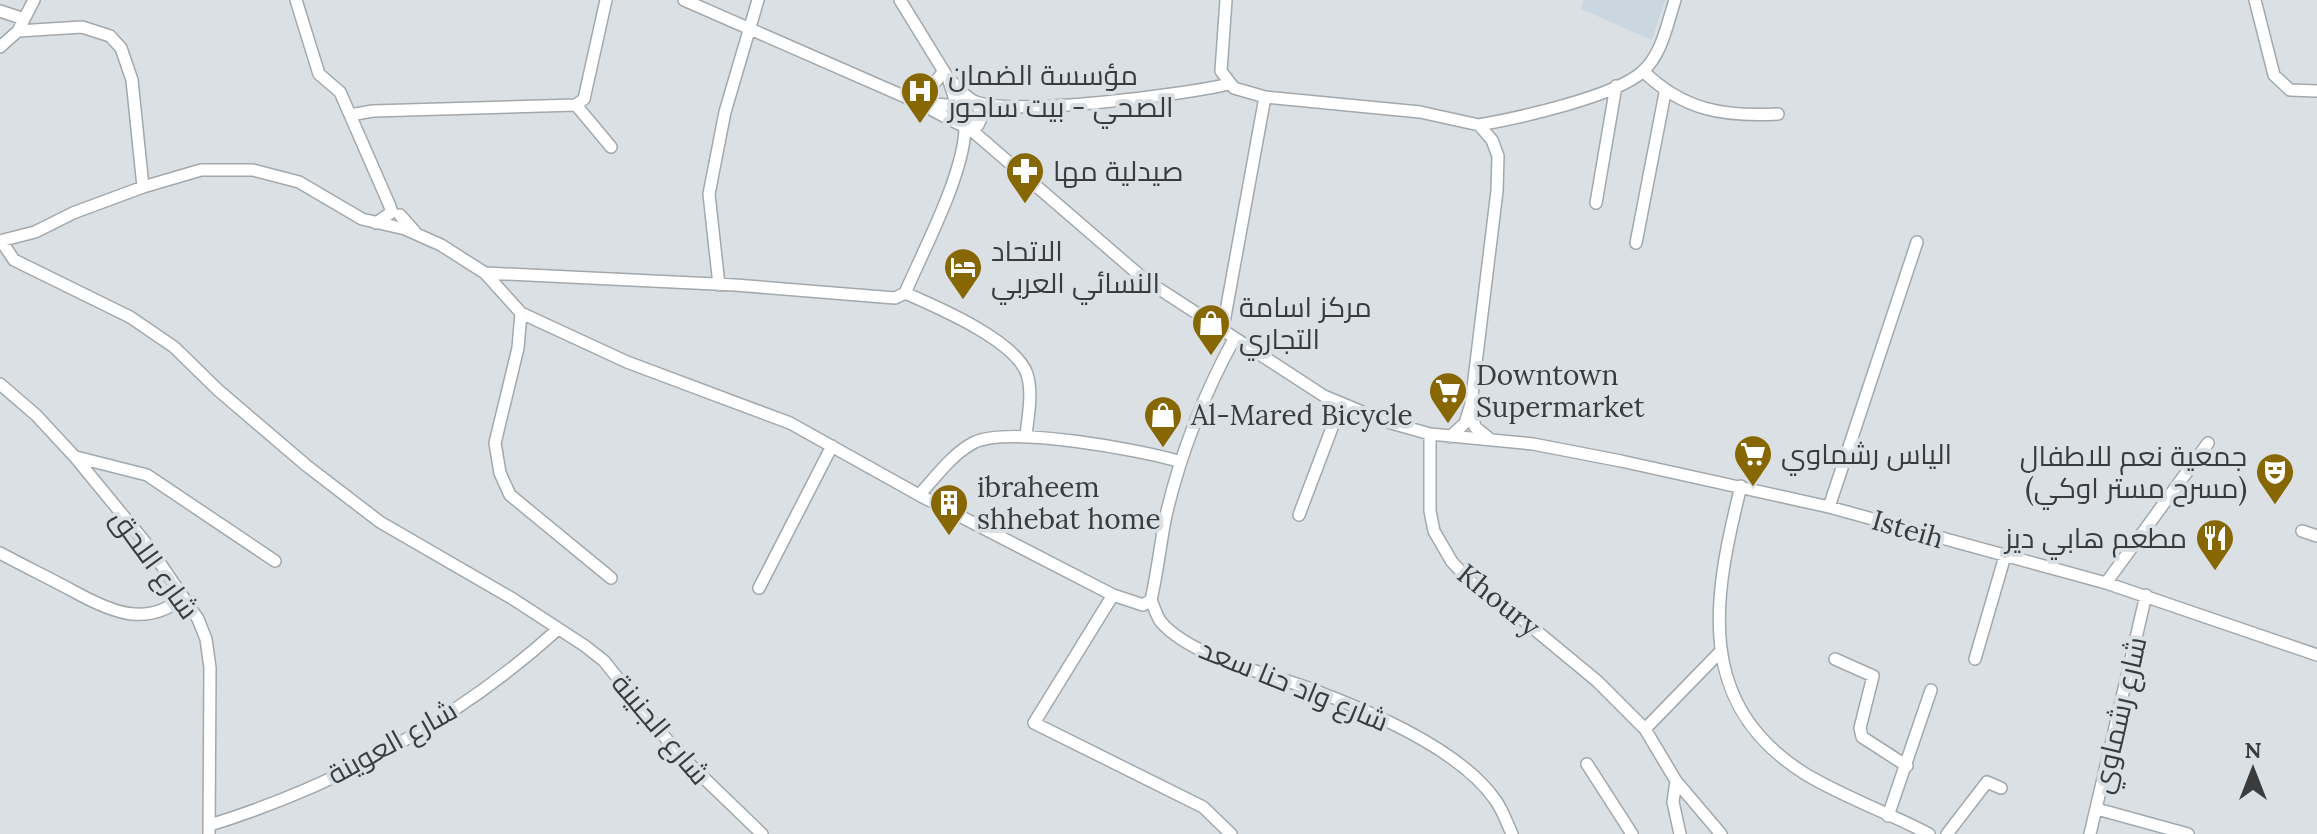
<svg xmlns="http://www.w3.org/2000/svg" width="2317" height="834" viewBox="0 0 2317 834" font-family="Lora,Cairo,serif">
<rect width="100%" height="100%" fill="#dae0e4"/>
<path fill="#cad7e0" d="M1583,0H1665L1652,40L1581,9Z"/>
<g fill="none" stroke-linecap="round" stroke-linejoin="round">
<g stroke="#a2a8ac" stroke-width="14">
<path id="minor" d="M296,0L319,74L340,92L389,204L392,212L376,223
M684,0L917,102L957,123
M900,0L948,78L957,106L954,115L957,123L969,128L978,125L982,116L977,104L969,101L957,106L925,103
M1226,0L1221,71L1234,88L1265,97L1420,112L1479,125L1492,140L1498,156L1497,191L1471,404L1465,423L1450,437
M2255,0L2274,75L2290,90L2317,91
M0,11L24,19
M18,31L82,27L110,36L121,48L132,80L143,187
M0,47L18,31L34,0
M1643,71C1683,110 1723,117 1778,114
M948,78C956,85 966,99 976,102C1016,116 1183,95 1229,84
M908,98L928,91L944,71
M576,105L611,147
M350,115L373,111L576,105L584,99L606,0
M1479,125C1518,118 1614,97 1642,72C1662,55 1667,24 1675,0
M969,128L1144,279L1324,396L1384,421L1430,434L1533,444L1621,461L1829,507L2106,583L2317,655
M1596,203L1616,86
M400,215L415,232
M0,241L35,232L73,213L143,187L201,170H253L299,182L362,219L405,229L441,245L485,273L521,313L627,362L790,423L919,495
M2,242L14,260L130,317L174,347L218,390L307,466L380,522L513,599L585,646L604,661L676,751L762,834
M1636,243L1665,93
M485,273L735,285L895,298L905,293C924,249 964,174 965,128
M719,285L709,194L725,112L758,0
M905,293C937,307 1015,340 1027,374C1033,393 1028,416 1026,435
M521,313L518,348L495,443L500,473L510,495L611,578
M1222,333L1265,97
M0,384L36,415L75,457L149,547L198,619L206,639L210,668L209,834
M1471,409L1475,427L1490,439
M1430,434V511L1434,531L1452,562L1476,587L1504,604L1597,681L1645,729L1676,781L1721,834
M76,457L147,475L275,561
M1741,486C1713,598 1693,705 1807,775C1846,798 1889,813 1929,834
M1829,507L1917,242
M1299,515L1341,404
M2302,531L2317,536
M0,553C24,566 49,578 73,591C111,612 147,628 183,597
M2106,583L2208,443
M759,588L832,446
M1113,595L1034,723L1203,807L1231,834
M1151,600L1143,605L1113,595L919,495C935,478 951,455 973,443C1007,425 1142,450 1181,462
M1151,600C1154,607 1157,617 1161,622C1193,659 1273,674 1316,691C1372,712 1462,751 1496,801C1503,811 1507,823 1512,834
M1151,600C1157,574 1160,547 1165,520C1179,457 1203,396 1234,339
M1835,659L1873,676L1860,728L1862,737L1907,766
M1975,659L2005,556
M1645,729L1719,653
M1587,764L1632,834
M1676,781L1673,802L1680,834
M2097,809L2188,834
M1888,816L1931,690
M210,825C336,786 459,719 557,630
M1947,834L1987,782L2001,788
M2090,834L2146,595"/>
</g>
<use href="#minor" stroke="#fff" stroke-width="11"/>
</g>
<defs>
<g id="hospital-pin" transform="scale(2)"><path d="M0 17L-7.5 6A9.5 9.5 0 1 1 7.5 6Z" fill="#876702" stroke="#dae0e4"/><path d="M-5-5h3v3.5h4V-5h3V5h-3V1.5h-4V5h-3Z" fill="#fff"/></g>
<g id="pharmacy-pin" transform="scale(2)"><path d="M0 17L-7.5 6A9.5 9.5 0 1 1 7.5 6Z" fill="#876702" stroke="#dae0e4"/><path d="M-2-6h4v4h4v4h-4v4h-4v-4h-4v-4h4Z" fill="#fff"/></g>
<g id="hotel-pin" transform="scale(2)"><path d="M0 17L-7.5 6A9.5 9.5 0 1 1 7.5 6Z" fill="#876702" stroke="#dae0e4"/><path d="M-6-4.5h1.5V1H6V5H4.5V3h-9V5H-6ZM-4 0a1.8 1.8 0 1 1 3.6 0ZM.5 0V-2.5h3Q6-2.5 6 0Z" fill="#fff"/></g>
<g id="shop-pin" transform="scale(2)"><path d="M0 17L-7.5 6A9.5 9.5 0 1 1 7.5 6Z" fill="#876702" stroke="#dae0e4"/><path d="M-5-2.5h2.3a2.7 3.5 0 0 1 5.4 0H5L5.5 6h-11ZM-1.5-2.5h3a1.5 2.3 0 0 0-3 0Z" fill="#fff"/></g>
<g id="supermarket-pin" transform="scale(2)"><path d="M0 17L-7.5 6A9.5 9.5 0 1 1 7.5 6Z" fill="#876702" stroke="#dae0e4"/><path d="M-6-5.5h2.5l.6 2H6L4.5 2H-2.5L-4.4-4H-6ZM-1.5 3.2a1.3 1.3 0 1 0 .1 0ZM3 3.2a1.3 1.3 0 1 0 .1 0Z" fill="#fff"/></g>
<g id="theatre-pin" transform="scale(2)"><path d="M0 17L-7.5 6A9.5 9.5 0 1 1 7.5 6Z" fill="#876702" stroke="#dae0e4"/><path d="M-5-5.5Q0-4 5-5.5V0Q5 5 0 6Q-5 5-5 0ZM-3.3-2.5H-1v1.5H-3.3ZM1-2.5H3.3v1.5H1ZM-2.8 1Q0 5.5 2.8 1Z" fill="#fff"/></g>
<g id="building-pin" transform="scale(2)"><path d="M0 17L-7.5 6A9.5 9.5 0 1 1 7.5 6Z" fill="#876702" stroke="#dae0e4"/><path d="M-4-6H4V6H1V3H-1V6H-4ZM-2.5-4.3h1.7v1.8h-1.7ZM.8-4.3h1.7v1.8H.8ZM-2.5-1h1.7V.8h-1.7ZM.8-1h1.7V.8H.8Z" fill="#fff"/></g>
<g id="restaurant-pin" transform="scale(2)"><path d="M0 17L-7.5 6A9.5 9.5 0 1 1 7.5 6Z" fill="#876702" stroke="#dae0e4"/><path d="M-5-6h1v4h1v-4h1v4h1v-4h1v5L-1.5 .5V6h-2V.5L-5-1ZM5-6V6H3V1.5H1.5Q1.5-4 5-6Z" fill="#fff"/></g>
</defs>
<g fill-rule="evenodd">
<use href="#hospital-pin" x="920" y="91"/>
<use href="#pharmacy-pin" x="1025" y="171"/>
<use href="#hotel-pin" x="963" y="267"/>
<use href="#shop-pin" x="1211" y="323"/>
<use href="#supermarket-pin" x="1448" y="391"/>
<use href="#shop-pin" x="1163" y="415"/>
<use href="#supermarket-pin" x="1753" y="454"/>
<use href="#theatre-pin" x="2275" y="472"/>
<use href="#building-pin" x="949" y="503"/>
<use href="#restaurant-pin" x="2215" y="538"/>
</g>
<g text-anchor="middle" dominant-baseline="central" stroke-width="8" stroke-linejoin="round" paint-order="stroke">
<g font-size="28" fill="#393b3d" stroke="#dae0e4" text-anchor="start">
<text x="948" y="75">مؤسسة الضمان<tspan x="948" dy="32">الصحي - بيت ساحور</tspan></text>
<text x="1053" y="171">صيدلية مها</text>
<text x="991" y="251">الاتحاد<tspan x="991" dy="32">النسائي العربي</tspan></text>
<text x="1239" y="307">مركز اسامة<tspan x="1239" dy="32">التجاري</tspan></text>
<text x="1476" y="375">Downtown<tspan x="1476" dy="32">Supermarket</tspan></text>
<text x="1191" y="415">Al-Mared Bicycle</text>
<text x="1781" y="454">الياس رشماوي</text>
<text x="2247" y="456" text-anchor="end">جمعية نعم للاطفال<tspan x="2247" dy="32">(مسرح مستر اوكي)</tspan></text>
<text x="977" y="487">ibraheem<tspan x="977" dy="32">shhebat home</tspan></text>
<text x="2187" y="538" text-anchor="end">مطعم هابي ديز</text>
</g>
<g font-size="28" fill="#393b3d" stroke="#dae0e4">
<text transform="translate(1908 529) rotate(16)">Isteih</text>
<text transform="translate(155 564) rotate(54)">شارع اللحق</text>
<text transform="translate(1499 600) rotate(39)">Khoury</text>
<text transform="translate(1294 685) rotate(22)">شارع واد حنا سعد</text>
<text transform="translate(2119 715) rotate(-77)">شارع رشماوي</text>
<text transform="translate(661 729) rotate(50)">شارع الجنينة</text>
<text transform="translate(392 742) rotate(-29)">شارع العوينة</text>
</g>
</g>
<g transform="translate(2253 770)" stroke="#dae0e4" stroke-width="6" paint-order="stroke">
<path d="M0-6L14 30L0 20L-14 30Z" fill="#393b3d"/>
<text y="-12" font-size="22" font-weight="bold" text-anchor="middle" fill="#393b3d">N</text>
</g>
</svg>
